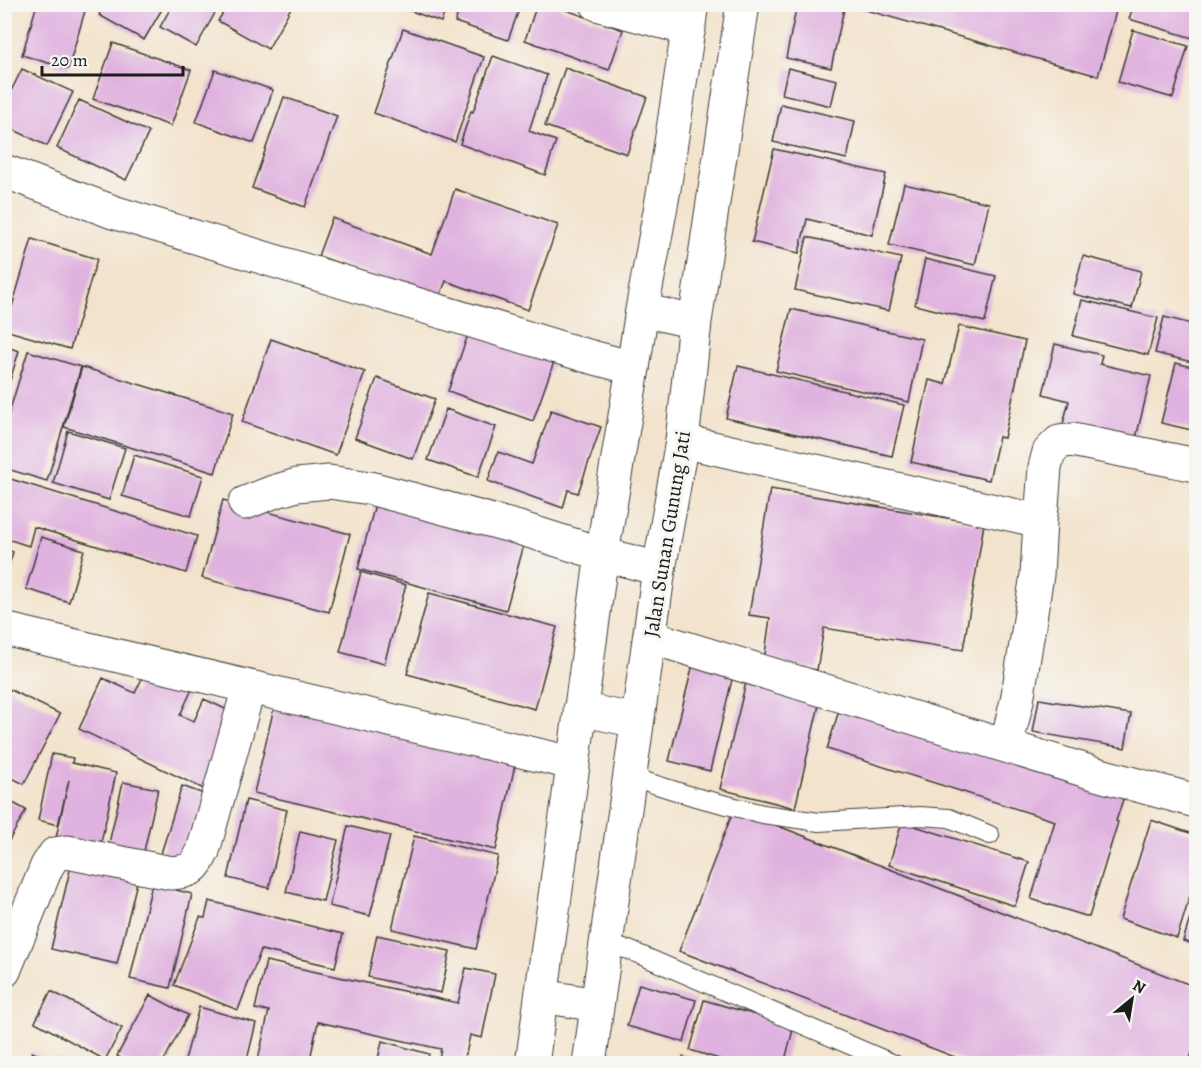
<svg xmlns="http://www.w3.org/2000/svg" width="1201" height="1068" viewBox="0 0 1201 1068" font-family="Alegreya,serif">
<rect width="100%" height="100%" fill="#f6f6f2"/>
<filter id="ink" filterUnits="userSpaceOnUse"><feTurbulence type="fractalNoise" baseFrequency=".0167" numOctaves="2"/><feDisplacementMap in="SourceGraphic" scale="12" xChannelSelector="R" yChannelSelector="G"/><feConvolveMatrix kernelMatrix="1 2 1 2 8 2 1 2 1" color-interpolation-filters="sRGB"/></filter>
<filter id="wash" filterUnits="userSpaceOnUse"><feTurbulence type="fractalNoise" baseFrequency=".008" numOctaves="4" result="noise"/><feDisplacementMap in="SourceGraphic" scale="24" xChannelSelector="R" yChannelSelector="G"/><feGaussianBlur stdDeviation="1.35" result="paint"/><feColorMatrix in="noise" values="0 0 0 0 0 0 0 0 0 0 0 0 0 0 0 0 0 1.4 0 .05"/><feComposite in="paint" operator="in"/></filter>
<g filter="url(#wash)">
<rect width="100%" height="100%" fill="#f3e3cc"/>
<g id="blocks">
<path fill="#e0b2df" d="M37,4H87L68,69L22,55Z
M105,4H165L144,40L99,15Z
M173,4H220L196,47L160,27Z
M228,4H293L268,49L218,21Z
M392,4H448L441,22Z
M461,4H521L508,40L455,22Z
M537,4H549L623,30L609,70L525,40Z
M797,4H845L831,68L786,58Z
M856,4H1118L1098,76L855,7Z
M1134,4H1196V39L1129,19Z
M403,29L484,57L455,142L374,113Z
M1133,30L1188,46L1173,98L1118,82Z
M113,43L191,70L171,126L93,99Z
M493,56L547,75L529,131L556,141L545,175L460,144L471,111L473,112Z
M565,68L647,97L627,154L545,126Z
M788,68L837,80L831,106L782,94Z
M22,69L73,92L47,146L4,125V105Z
M215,70L273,90L254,143L196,122Z
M284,97L337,116L305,207L252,188Z
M79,100L149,132L126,180L57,148Z
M781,104L855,121L847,159L773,142Z
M774,149L886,174L872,235L807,219L799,253L752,242Z
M904,184L989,203L975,265L889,245Z
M455,189L558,225L528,310L446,281L439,298L318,256L332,218L432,254Z
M807,237L901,258L889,311L795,290Z
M32,239L97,259L70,349L5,330Z
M1083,256L1141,271L1132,308L1073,294Z
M925,259L996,276L985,322L915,305Z
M1082,300L1158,318L1148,355L1073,336Z
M791,309L922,339L909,402L776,371Z
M1164,317L1196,325V363L1155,353Z
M959,326L1025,341L1004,438L999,437L989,480L911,462L929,380L945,384Z
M470,329L555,359L533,421L448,391Z
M271,339L365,372L336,455L242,422Z
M1055,344L1102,355L1100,364L1151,376L1135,442L1063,424L1069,401L1043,394Z
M4,346L19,351L5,397H4Z
M28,351L81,367L47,481L4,468V429Z
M1176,363L1196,368V431L1161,423Z
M738,366L904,405L892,456L726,418Z
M82,367L233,413L215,473L64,427Z
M377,378L435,399L413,459L355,438Z
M446,409L496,427L478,477L428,460Z
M551,410L601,427L578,493L568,490L563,508L488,481L498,452L532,464Z
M68,431L125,448L109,500L53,483Z
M134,455L203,476L191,516L122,496Z
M4,477L197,536L186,573L34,527L29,546L4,538Z
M770,489L984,524L963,650L824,628L817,670L764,661L770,618L749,615Z
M378,493L527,534L506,610L358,569Z
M223,500L350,534L329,612L202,578Z
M41,537L84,550L69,602L26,589Z
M4,549L13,552L5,579H4Z
M361,572L406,585L384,664L340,652Z
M429,593L557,627L535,709L407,674Z
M695,656L735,667L710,771L669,761Z
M149,664L194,685L180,715L194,721L204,699L236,714L208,791L79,729L103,678L135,693Z
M748,674L822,692L795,808L720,789Z
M9,689L60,714L24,784L4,774V697Z
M276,699L517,756L496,850L254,793Z
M1039,699L1131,714L1125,748L1033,732Z
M842,701L1126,790L1116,821L1118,822L1089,917L1031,899L1055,821L827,749Z
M52,754L73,758L72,763L116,773L99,852L55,842L69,780L58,825L38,820Z
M123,782L158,789L142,860L107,852Z
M182,786L212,797L191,865L159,860Z
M4,798L26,810L4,850Z
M246,800L287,810L269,888L228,878Z
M734,809L1196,987V1043L1188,1064H973L679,951Z
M1151,820L1196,835V877L1177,938L1120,919Z
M902,822L1029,862L1015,906L889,865Z
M348,826L390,836L370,916L329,906Z
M300,831L338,840L323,901L286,892Z
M414,836L498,856L476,949L392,929Z
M71,866L137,882L117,964L51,949Z
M152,884L192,894L170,988L130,979Z
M1196,899V945L1183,941Z
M209,901L343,934L335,967L261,950L238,1010L174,985L200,917L205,918Z
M377,935L450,951L441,993L368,977Z
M266,961L458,1003L466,968L495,974L482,1038L470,1035L466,1054L465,1053L463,1064H438L441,1049L318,1022L309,1064H257L269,1011L255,1009Z
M639,984L696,1000L684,1042L627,1026Z
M51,991L122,1028L105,1060L35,1022Z
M150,995L188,1015L162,1064H131L117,1056Z
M704,1000L794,1026L784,1064H735L690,1050Z
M199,1007L256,1023L246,1064H184Z
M382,1041L429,1054L426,1064H377Z
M32,1052L53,1063L56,1057L69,1064H26Z
M683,1057L702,1063V1064H681Z"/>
</g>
</g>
<g filter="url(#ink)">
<use href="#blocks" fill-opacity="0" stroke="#3c3a36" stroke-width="1.5"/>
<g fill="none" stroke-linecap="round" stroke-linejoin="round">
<g stroke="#3c3a36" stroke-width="20">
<path id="lane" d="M628,776L695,797L763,814L819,822L920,816L949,818L990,835
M606,945L629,950L894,1064"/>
</g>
<g stroke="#3c3a36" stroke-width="35">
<path id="street" d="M597,4L689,29
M4,171L113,212L584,355L633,368
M682,441L1040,521L1042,507L1045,467L1049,452L1059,442L1072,440L1196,465
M245,503L273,492L297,485L329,482L370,488L519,528L602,554L659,569
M4,629L572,763
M650,637L1100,775L1196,801
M1006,746L1017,701L1037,575L1040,521
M4,971L47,866L55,854L67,852L171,873C191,871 194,870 203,851L249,687"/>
</g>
<g stroke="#3c3a36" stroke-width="35">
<path id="highway" d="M642,310L695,322
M580,709L637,721
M542,996L597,1005
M532,1064L602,554L633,368L642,310L664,189L692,4
M589,1064L659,569L682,441L695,322L743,4"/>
</g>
<use href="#lane" stroke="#fff" stroke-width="18"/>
<use href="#street" stroke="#fff" stroke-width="33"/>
<use href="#highway" stroke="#fff" stroke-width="33"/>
</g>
</g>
<g text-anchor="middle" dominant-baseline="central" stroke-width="6" stroke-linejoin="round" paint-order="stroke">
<g font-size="21" fill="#1c1c1c" stroke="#f6f6f2">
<text transform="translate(667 534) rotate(-81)">Jalan Sunan Gunung Jati</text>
</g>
</g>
<rect width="1201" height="1068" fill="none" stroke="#f6f6f2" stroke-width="24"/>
<g transform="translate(1132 999) rotate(30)" stroke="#f6f6f2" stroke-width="4.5" paint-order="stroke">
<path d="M0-4.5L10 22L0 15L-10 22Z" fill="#1c1c1c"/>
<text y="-9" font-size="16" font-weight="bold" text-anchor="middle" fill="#1c1c1c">N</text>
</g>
<path d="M42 66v9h141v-9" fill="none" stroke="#1c1c1c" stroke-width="3"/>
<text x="51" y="66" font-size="18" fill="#1c1c1c" stroke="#f6f6f2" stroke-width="4.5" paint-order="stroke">20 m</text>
</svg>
